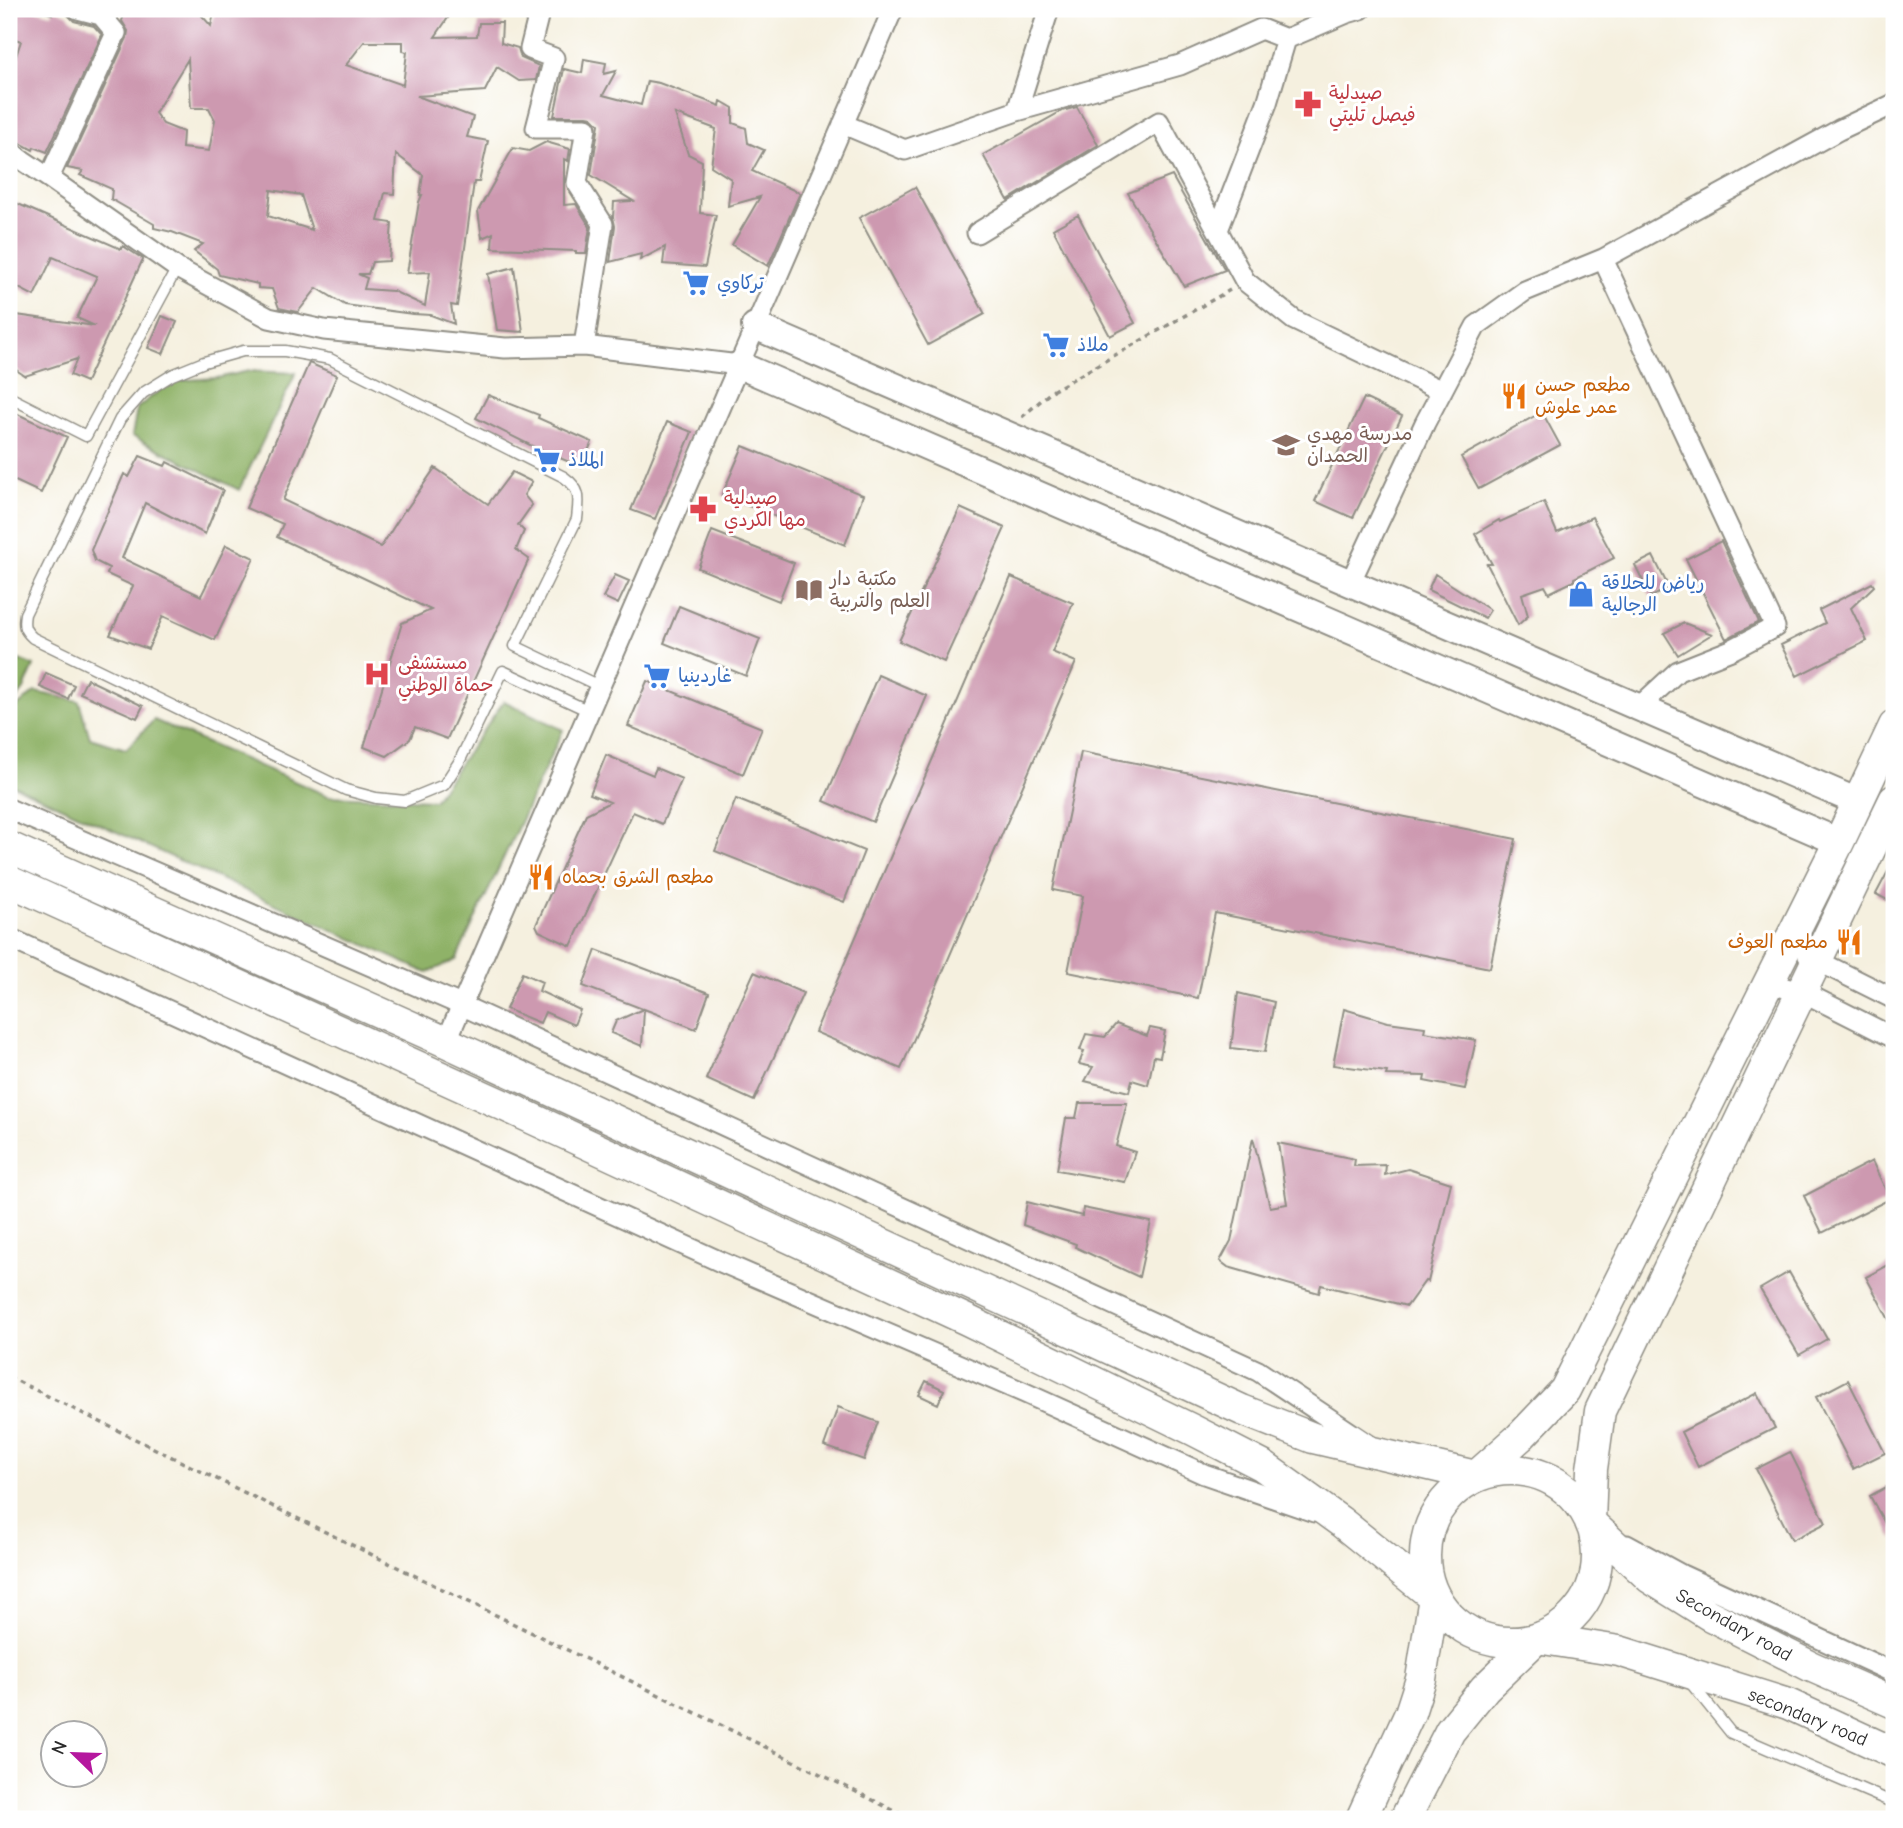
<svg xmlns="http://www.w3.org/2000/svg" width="1903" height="1828" viewBox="0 0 1903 1828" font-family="'Comic Neue','Playpen Sans Arabic',sans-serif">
<rect width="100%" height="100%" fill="#fff"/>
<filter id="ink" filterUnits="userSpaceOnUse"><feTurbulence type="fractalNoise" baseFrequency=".0143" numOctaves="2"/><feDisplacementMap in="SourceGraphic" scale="14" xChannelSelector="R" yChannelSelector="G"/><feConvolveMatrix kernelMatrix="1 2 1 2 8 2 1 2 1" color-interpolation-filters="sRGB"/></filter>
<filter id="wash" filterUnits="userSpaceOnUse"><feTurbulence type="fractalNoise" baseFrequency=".00686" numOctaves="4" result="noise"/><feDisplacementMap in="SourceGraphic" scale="28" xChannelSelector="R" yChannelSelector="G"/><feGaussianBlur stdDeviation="1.57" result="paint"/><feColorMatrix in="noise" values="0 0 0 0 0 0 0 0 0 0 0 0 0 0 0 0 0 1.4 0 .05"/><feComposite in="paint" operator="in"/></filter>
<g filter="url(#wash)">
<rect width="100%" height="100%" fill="#f5f0df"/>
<path fill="#8fb267" stroke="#5d6e49" stroke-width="2" d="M249,371L296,373L239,490L132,436L137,408L172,381L217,378Z
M14,658L34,666L24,689L9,709V662Z
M35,692L79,701L90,738L126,749L154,720L328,796L434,800L504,701L563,730L456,960L427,973L9,783V713Z"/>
<g id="blocks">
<path fill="#cd99b0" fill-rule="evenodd" d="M9,9H32L52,14L53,9H54L67,14L74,21L94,26L102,35L47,152L34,147L33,150L9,137V67L12,68L21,41L9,37Z
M126,9H143L156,14L158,9H196L211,26L215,9L248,10L290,9L289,10L314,9H454L435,37L477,36L479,23H502L501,43L518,48L521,58L539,66L536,80L519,81L497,67L485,91L417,96L473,117L467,137L488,141L479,182H474L457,306L451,305L454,324L431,315L413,314L345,305L317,288L298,312L279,308L272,289L258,288V284L219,275L217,269L194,251L203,244L172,232L154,228V224L111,199L112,189L80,175L83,171L67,168L127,38L128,31L122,21ZM364,42H403V51L407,52L403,85L346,65ZM188,59L191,108H209L215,120L209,151L182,148L183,132L163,124L155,113ZM396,154L423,175L420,195H422L419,202L407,273L430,272L425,306L393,291L364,289L367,278L358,274H368L372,262L389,261L392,223L378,221L385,193L394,194ZM271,190L301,195L312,230L268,216Z
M584,59L606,63L604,74L616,71L603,95L641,105L647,81L659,83L720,106L721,101L733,108V123L746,128L748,143L764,150L752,171L800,193L768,266L732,245L760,197L728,206L731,179L711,166L716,129L675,114L688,154L702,161L700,213L716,215L705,267L663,264L665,247L640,260L641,254L610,262L615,226L613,217L614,202L633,201L591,175L599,124L592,117L587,116H554L564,69L582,73Z
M1077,107L1098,145L1008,200L983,155L1062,111Z
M546,142L570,149L568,161L564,159V205L576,204L590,227L586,253H576V251L492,248L493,233L482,238L478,211L513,148L529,151Z
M1172,176L1225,270L1184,286L1128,193Z
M915,187L985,314L928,345L859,218Z
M9,200L121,249L123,246L143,259L86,382L70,375L77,359L25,376L9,365V314L95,326L77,318L97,276L53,257L34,296L9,283Z
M1078,215L1135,323L1110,336L1053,229Z
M514,267L523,332L497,330L488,274Z
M162,316L177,322L163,354L148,348Z
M309,363L337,375L283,500L381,547L405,509L406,510L435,468L488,504L512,472L532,482L524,495L532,505L518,525L524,531L516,550L529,559L447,739L415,727L410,739L387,756L364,747L402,623L431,610L277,537L283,524L246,508Z
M488,395L539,415L538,418L592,442L581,467L534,447L476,418Z
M1364,398L1402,416L1353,518L1315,501Z
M9,410L67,437L41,493L9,478Z
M1542,412L1560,445L1479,489L1461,457Z
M667,422L692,432L655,519L631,510Z
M743,446L863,495L845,545L722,495Z
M140,456L165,466L167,462L223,490L205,534L145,503L122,558L201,596L226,545L254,558L215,640L163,616L148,649L110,635L133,586L107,574L109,568L95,561L91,550L124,474L129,477Z
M1544,502L1557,533L1592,517L1614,558L1574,578V581L1549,593L1545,586L1522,594L1528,616L1518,625L1487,564H1492L1475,534L1499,520L1500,522Z
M960,508L1005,528L944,662L899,641Z
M712,531L794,563L779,601L698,568Z
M1721,541L1759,622L1726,639L1686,559Z
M1653,556L1669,588L1651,597L1635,565Z
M1435,574L1490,610L1485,618L1428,590Z
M615,575L629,581L618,604L603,597Z
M1011,577L1073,603L1052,652L1076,662L901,1069L815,1032Z
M1872,583L1874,586L1851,608L1867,641L1797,676L1781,645L1825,623L1819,610Z
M679,606L760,639L746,676L664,643Z
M1684,623L1712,634L1678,655L1664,633Z
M46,673L74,685L68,699L40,687Z
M878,675L927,696L873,822L824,801Z
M87,679L143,706L137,718L80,693Z
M647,681L762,728L743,774L628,726Z
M1081,752L1516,839L1490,968L1215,913L1198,998L1068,972L1083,896L1053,890Z
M606,755L653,775L656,768L682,779L662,824L633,812L571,946L539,931L536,925L586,814L610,802L590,794Z
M736,799L864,851L844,902L715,851Z
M1894,860V891L1889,901L1876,894Z
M596,950L709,993L696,1029L644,1009L642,1046L611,1033L616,1021L643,1009L583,986Z
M754,972L803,993L754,1101L706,1079Z
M522,973L542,982L539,991L580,1010L574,1025L545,1012L540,1023L506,1009Z
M1238,993L1274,1002L1265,1052L1231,1048Z
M1344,1009L1388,1022L1425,1027L1424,1032L1476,1040L1465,1089L1424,1081L1425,1076L1386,1075L1387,1072L1333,1065Z
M1116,1024L1147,1036L1150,1028L1165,1031L1160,1057L1154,1056L1148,1085L1132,1080L1129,1092L1085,1081L1093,1067L1079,1064L1084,1051L1080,1050L1086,1034L1105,1037Z
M1079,1103H1127L1116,1146L1135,1152L1125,1182L1057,1170L1066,1118H1076Z
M1253,1138L1270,1207L1287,1204L1278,1143L1355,1159L1354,1166L1386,1165L1385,1175L1408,1169L1451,1183L1428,1282L1425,1281L1407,1306L1321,1285L1319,1293L1228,1267L1220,1261L1231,1241Z
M1872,1161L1890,1199L1822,1233L1804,1196Z
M1027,1202L1082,1216L1083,1208L1151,1222L1139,1277L1075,1247L1076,1244L1023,1225Z
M1894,1262V1329L1866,1277Z
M1789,1272L1827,1339L1799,1355L1760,1289Z
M1848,1380L1885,1453L1853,1469L1816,1397Z
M926,1381L944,1390L938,1404L919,1395Z
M1757,1393L1775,1428L1698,1467L1681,1432Z
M838,1407L878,1422L864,1460L824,1446Z
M1790,1452L1826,1523L1792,1540L1756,1469Z
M1894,1483V1540L1870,1496Z"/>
</g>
</g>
<g filter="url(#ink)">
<use href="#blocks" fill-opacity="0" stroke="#908e85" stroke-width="2"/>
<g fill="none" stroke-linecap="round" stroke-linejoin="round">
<g stroke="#908e85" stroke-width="13">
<path id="lane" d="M9,397L86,436L177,268
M589,711L503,671L459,762L444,785L405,801L376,798L346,790L33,638C24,630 23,626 25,614L120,419L143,393L172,375L204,362L243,351H285L330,359L564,477C582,490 579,499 577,519L515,646L599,686
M1690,1682L1731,1733L1894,1803"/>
</g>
<g stroke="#908e85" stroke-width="23">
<path id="street" d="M540,9L530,49L554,58L536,128H586L577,183L603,224L584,346
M1017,111L1049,9
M843,124L905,150L1017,111L1180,65L1261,29L1286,39
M9,151L49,178L177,268L269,318L324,330L505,348L584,346L739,365
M49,178L116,33L101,15L78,9
M1218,230L1267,103L1286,39L1347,13L1361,9
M977,233L1159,122L1245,281L1294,320L1442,391
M1603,259L1775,627L1731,650L1678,671L1639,707
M1350,583L1425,423L1476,326L1525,291L1603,259L1839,130L1894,104
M9,809L461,1005L1258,1371L1369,1445
M9,938L721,1262L1025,1393L1204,1474L1314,1512
M1808,956L1894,999
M1768,984L1803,992L1894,1038
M446,1042L893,9
M1627,1545L1682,1575L1894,1673"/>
</g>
<g stroke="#908e85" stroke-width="30">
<path id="secondary" d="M755,326L1858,802
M739,365L1839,842"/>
</g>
<g stroke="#908e85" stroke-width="33">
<path id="primary" d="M1894,800L1600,1411L1592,1469L1590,1522L1650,1578L1709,1615L1810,1666L1894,1703
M9,847L446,1042L1242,1410L1313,1438L1476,1476L1520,1437L1565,1390L1839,842L1894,726
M9,881L505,1106L967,1320L1193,1430L1263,1466L1341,1522L1434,1597L1421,1679L1410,1713L1361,1819
M1425 1556a86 86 0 1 1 172 0a86 86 0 1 1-172 0Z
M1405,1819L1450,1731L1485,1688L1537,1638L1619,1651L1788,1704L1894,1753"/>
</g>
<path stroke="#908e85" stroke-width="3.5" stroke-dasharray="5 5" stroke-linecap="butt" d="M1022,417L1052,391L1230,290
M9,1377C309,1525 611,1670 911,1819"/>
<use href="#lane" stroke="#fff" stroke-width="10"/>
<use href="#street" stroke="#fff" stroke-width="19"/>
<use href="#secondary" stroke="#fff" stroke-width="26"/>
<use href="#primary" stroke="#fff" stroke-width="30"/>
</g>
</g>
<defs>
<g id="pharmacy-bare" transform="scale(2.1)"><path d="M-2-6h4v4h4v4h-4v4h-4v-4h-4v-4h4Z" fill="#e0444e" stroke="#fff" stroke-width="2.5" paint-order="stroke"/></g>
<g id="supermarket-bare" transform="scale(2.1)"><path d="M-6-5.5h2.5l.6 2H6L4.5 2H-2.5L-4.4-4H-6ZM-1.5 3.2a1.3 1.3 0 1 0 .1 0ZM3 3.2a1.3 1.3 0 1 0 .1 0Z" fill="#3f7fe0" stroke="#fff" stroke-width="2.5" paint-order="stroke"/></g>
<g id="restaurant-bare" transform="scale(2.1)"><path d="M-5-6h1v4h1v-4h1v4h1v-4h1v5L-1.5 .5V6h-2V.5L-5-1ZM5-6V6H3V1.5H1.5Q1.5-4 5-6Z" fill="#e8710a" stroke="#fff" stroke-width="2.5" paint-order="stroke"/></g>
<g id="school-bare" transform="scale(2.1)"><path d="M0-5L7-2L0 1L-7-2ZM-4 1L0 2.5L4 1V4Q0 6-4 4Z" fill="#8d6e63" stroke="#fff" stroke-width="2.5" paint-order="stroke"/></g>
<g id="library-bare" transform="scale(2.1)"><path d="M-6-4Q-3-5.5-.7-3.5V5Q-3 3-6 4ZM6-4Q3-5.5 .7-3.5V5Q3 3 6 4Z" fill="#8d6e63" stroke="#fff" stroke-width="2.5" paint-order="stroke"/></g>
<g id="shop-bare" transform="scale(2.1)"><path d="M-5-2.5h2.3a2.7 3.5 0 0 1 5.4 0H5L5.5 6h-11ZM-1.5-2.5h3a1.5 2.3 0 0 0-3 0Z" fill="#3f7fe0" stroke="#fff" stroke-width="2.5" paint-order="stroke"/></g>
<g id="hospital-bare" transform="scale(2.1)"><path d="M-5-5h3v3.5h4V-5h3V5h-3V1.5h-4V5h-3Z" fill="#e0444e" stroke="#fff" stroke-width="2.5" paint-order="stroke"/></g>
</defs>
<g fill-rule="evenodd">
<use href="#pharmacy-bare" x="1308" y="104"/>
<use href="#supermarket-bare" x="696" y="283"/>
<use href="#supermarket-bare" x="1056" y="345"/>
<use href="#restaurant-bare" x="1514" y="396"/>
<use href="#school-bare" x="1286" y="445"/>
<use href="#supermarket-bare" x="547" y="460"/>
<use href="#pharmacy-bare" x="703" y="509"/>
<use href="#library-bare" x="809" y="590"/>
<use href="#shop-bare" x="1581" y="594"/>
<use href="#hospital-bare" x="377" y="674"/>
<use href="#supermarket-bare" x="657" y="676"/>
<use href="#restaurant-bare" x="541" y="877"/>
<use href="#restaurant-bare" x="1849" y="942"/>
</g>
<g text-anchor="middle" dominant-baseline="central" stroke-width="6" stroke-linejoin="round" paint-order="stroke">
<g font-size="19" fill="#be3a42" stroke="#fff" text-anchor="start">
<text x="1329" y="93">صيدلية<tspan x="1329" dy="22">فيصل تليتي</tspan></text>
<text x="724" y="498">صيدلية<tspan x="724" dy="22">مها الكردي</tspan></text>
<text x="398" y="663">مستشفى<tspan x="398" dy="22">حماة الوطني</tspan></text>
</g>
<g font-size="19" fill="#366cbe" stroke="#fff" text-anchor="start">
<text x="717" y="283">تركاوي</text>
<text x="1077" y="345">ملاذ</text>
<text x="568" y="460">الملاذ</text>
<text x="1602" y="583">رياض للحلاقة<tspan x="1602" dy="22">الرجالية</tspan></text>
<text x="678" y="676">غاردينيا</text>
</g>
<g font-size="19" fill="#c56008" stroke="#fff" text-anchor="start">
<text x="1535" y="385">مطعم حسن<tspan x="1535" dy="22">عمر علوش</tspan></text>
<text x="562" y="877">مطعم الشرق بحماه</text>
<text x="1828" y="942" text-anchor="end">مطعم العوف</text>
</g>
<g font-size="19" fill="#785e54" stroke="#fff" text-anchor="start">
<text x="1307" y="434">مدرسة مهدي<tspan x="1307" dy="22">الحمدان</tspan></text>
<text x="830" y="579">مكتبة دار<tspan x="830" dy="22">العلم والتربية</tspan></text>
</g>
<g font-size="19" fill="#2b2b2b" stroke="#fff">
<text transform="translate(1734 1625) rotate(29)">Secondary road</text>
<text transform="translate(1808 1717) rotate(22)">secondary road</text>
</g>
</g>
<rect width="1903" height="1828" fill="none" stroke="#fff" stroke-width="35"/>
<g transform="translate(74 1754) rotate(293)"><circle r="33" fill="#ffffff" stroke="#aaaaaa" stroke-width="2"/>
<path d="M0-5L12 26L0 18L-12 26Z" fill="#b5179e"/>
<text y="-10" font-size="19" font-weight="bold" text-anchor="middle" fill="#2b2b2b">N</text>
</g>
</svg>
